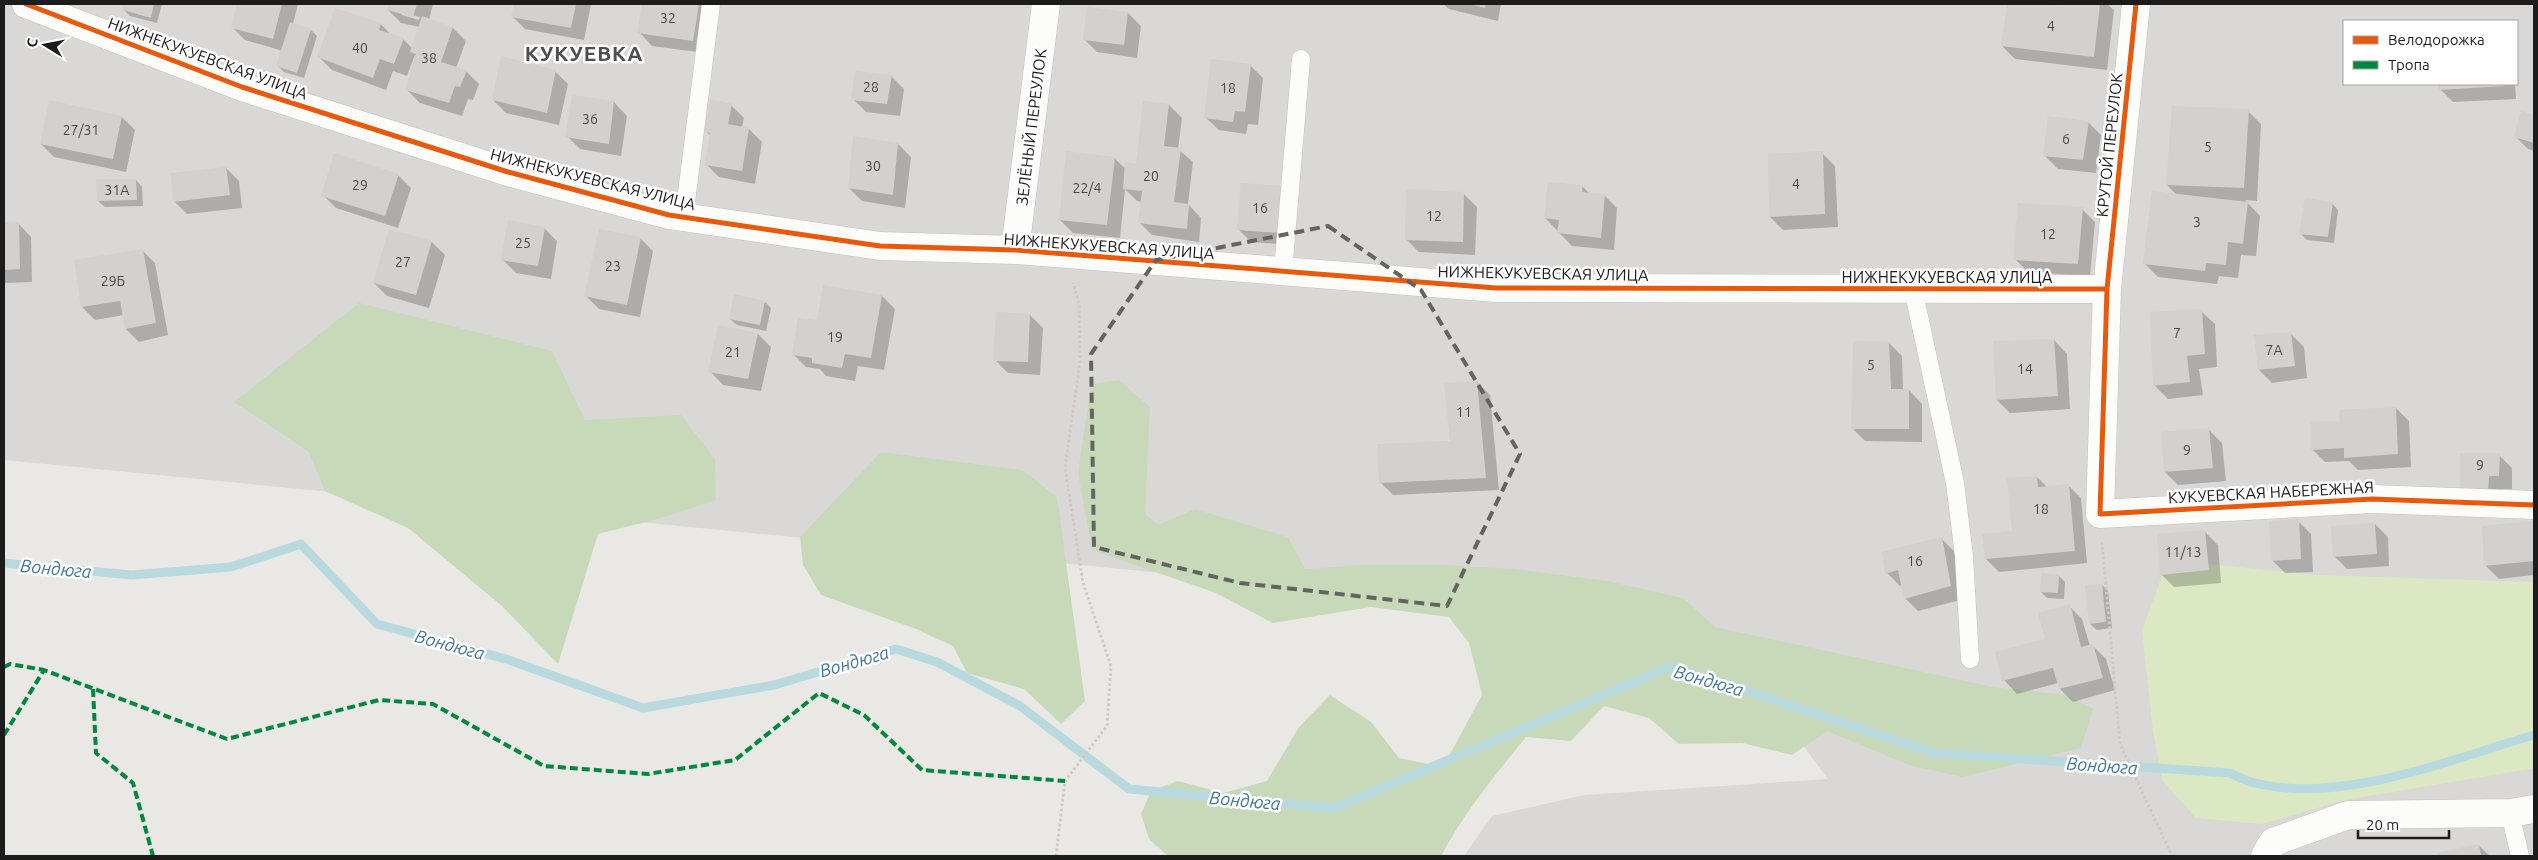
<svg xmlns="http://www.w3.org/2000/svg" width="2538" height="860" viewBox="0 0 2538 860" font-family="Ubuntu,sans-serif">
<rect width="100%" height="100%" fill="#eae8e5"/>
<path fill="#d9d8d6" fill-rule="evenodd" d="M4,4H2534V856H1464L1492,816L1584,795L1828,779L1715,627L4,460ZM2344,21H2517V84H2344Z"/>
<path fill="#dbe8c3" d="M2168,560L2319,575L2534,582V768L2345,800L2262,824L2196,818L2163,781L2153,731L2142,630Z"/>
<path fill="#c8d9ba" d="M359,303L552,351L585,420L681,415L715,459L716,500L658,519L598,534L558,664L502,606L408,528L325,491L309,452L234,402Z
M1119,380L1150,407L1145,514L1158,525L1195,509L1288,537L1305,569L1362,565H1444L1515,569L1607,581L1683,598L1715,627L1993,687L2066,695L2093,709L2081,748L1962,777L1912,766L1827,731L1792,755L1742,743L1679,744L1649,718L1604,706L1571,741L1526,737C1495,775 1464,813 1441,856H1168L1149,839L1141,814L1151,791L1178,781L1223,793L1267,781L1299,727L1330,695L1371,722L1399,758L1443,767L1482,695L1469,643L1449,617L1371,607L1273,623L1216,593L1092,550L1078,473L1091,384Z
M881,452L1022,470L1057,497L1085,701L1061,724L1024,689L967,673L953,646L916,629L821,595L803,565L800,537Z"/>
<path fill="#0003" fill-rule="evenodd" d="M126,4H162L157,23L130,16L124,10Z
M238,4H298L293,24L311,30L317,36L304,78L284,72L278,66L283,51L245,40L232,27Z
M390,4H433L429,20L453,28L466,41L456,68L466,71L479,84L473,100L468,99L462,116L420,103L407,90L417,56L415,55L407,76L393,71L386,90L332,70L319,57L335,10L381,24L392,36L403,39L413,49L420,27L401,23L388,10ZM402,13L420,17L419,20L402,15Z
M515,4H591L584,40L525,29L512,16Z
M644,4H708L705,53L652,46L639,32Z
M1443,4H1501L1498,21L1449,9Z
M2008,4L2066,7V4H2107L2114,10L2107,70L2015,59L2002,46Z
M1088,8L1128,13L1141,26L1137,58L1097,52L1084,39Z
M1250,65L1263,78L1258,125L1248,124L1246,134L1219,130L1205,117Z
M555,71L568,84L559,125L506,113L493,100Z
M891,76L904,89L900,116L866,112L853,99Z
M2440,84H2515L2516,99L2453,102L2440,89Z
M573,97L614,102L627,116L621,156L580,149L567,136Z
M1144,102L1169,105L1182,118L1178,149L1193,162L1188,204L1201,218L1199,242L1152,235L1139,222L1142,202L1137,201L1125,189L1120,238L1073,233L1060,220L1114,158L1126,169L1137,165Z
M731,105L744,118L742,128L749,129L762,142L755,184L719,177L706,164L711,136L705,130Z
M2248,111L2261,124L2257,201L2245,200L2260,216L2256,256L2241,255L2238,278L2219,276L2217,284L2158,277L2145,264L2177,195L2167,185Z
M2522,113L2534,116V151L2528,149L2515,136Z
M122,117L135,130L126,172L54,157L41,144Z
M2088,122L2101,135L2096,173L2058,169L2045,156Z
M898,144L911,157L905,208L862,201L849,188Z
M1822,153L1835,166L1838,227L1783,230L1770,217Z
M226,168L239,181L242,208L187,214L174,201Z
M398,175L411,188L398,228L336,208L323,195Z
M136,180L142,187L143,206L105,207L98,201Z
M1242,184L1292,245L1251,242L1238,229Z
M1582,186L1590,194L1604,195L1617,208L1614,250L1572,246L1545,218Z
M1464,194L1477,207L1475,255L1419,252L1406,239Z
M2332,203L2338,210L2334,243L2307,240L2301,234Z
M2082,209L2095,222L2090,276L2028,272L2015,259Z
M18,223L31,237L32,282L4,283V224Z
M544,228L557,241L551,279L516,273L503,260Z
M640,238L653,251L640,317L599,309L586,296Z
M432,242L445,255L429,308L387,296L374,283Z
M142,250L155,263L168,335L139,342L126,329L124,315L95,320L82,307Z
M882,296L895,309L884,370L858,366L855,381L826,376L820,369L806,367L793,354L818,322Z
M765,302L771,308L766,331L737,325L730,319Z
M2201,311L2215,324L2217,367L2199,369L2203,395L2168,399L2155,386Z
M1030,315L1043,328L1040,375L1008,373L995,360Z
M758,334L771,347L761,391L723,385L710,371Z
M2291,334L2304,347L2307,378L2272,383L2259,370Z
M2054,340L2067,354L2070,409L2010,413L1997,400Z
M1889,343L1902,356L1903,390H1909L1922,404V442L1865,441L1852,428Z
M1477,382L1490,395L1499,490L1393,495L1380,482L1452,442Z
M2396,408L2409,421L2411,467L2358,470L2349,461L2325,462L2312,449L2341,422Z
M2209,430L2222,443L2226,481L2178,485L2165,472L2163,433Z
M2499,455L2512,468V489H2502L2501,503L2474,504Z
M2037,477L2047,487L2068,485L2081,498L2087,563L1999,572L1986,559L2014,532Z
M2298,521L2311,534L2313,572L2285,573L2272,560Z
M2534,522V575L2499,579L2486,566L2483,527Z
M2375,524L2388,537L2389,566L2347,569L2334,556Z
M2205,532L2218,545L2221,583L2174,587L2161,574Z
M1942,539L1955,552L1964,599L1918,611L1905,598L1902,585L1900,586L1887,573Z
M2059,576L2065,582L2064,599L2047,598L2041,592Z
M2102,585L2108,591L2112,628L2097,630L2090,624Z
M2069,606L2082,619L2090,646H2093L2106,659L2115,690L2073,702L2060,689L2058,683L2017,694L2004,680L2046,640Z
M2478,845L2490,856H2439L2438,854Z"/>
<g fill="none" stroke-linecap="round" stroke-linejoin="round">
<path stroke="#b8dade" stroke-width="9" d="M4,563L132,575L231,567L301,544L377,624L509,660L643,708L774,685L896,649L937,662L1020,706L1129,789L1334,808L1672,666L1934,753L2230,773C2238,777 2246,781 2255,783C2341,805 2451,759 2534,735"/>
</g>
<path fill="#d3d0cd" d="M124,4H154L151,18L123,10Z
M237,4H282L273,39L231,28Z
M389,4H417L413,17L387,10Z
M514,4H576L571,28L511,17Z
M642,4H699L693,41L637,33Z
M1469,4H1486L1485,8Z
M2007,4L2065,6V4H2100L2094,57L2001,46Z
M1087,7L1128,12L1124,45L1083,40Z
M335,8L381,23L379,30L404,38L394,64L380,59L373,78L317,57Z
M422,16L453,27L441,62L467,70L460,87L455,86L449,103L405,90L416,54L410,52Z
M290,22L311,29L297,73L276,66Z
M501,56L556,70L547,113L492,100Z
M1211,59L1251,64L1245,112L1235,111L1233,122L1204,118Z
M855,71L892,75L887,104L851,100Z
M2439,84H2503L2504,86L2439,90Z
M572,95L614,101L609,144L565,137Z
M710,99L732,104L728,124L749,128L742,171L705,165L710,133L704,131Z
M49,100L122,116L113,159L40,144Z
M1143,101L1169,104L1164,146L1181,148L1174,202L1189,204L1187,229L1138,223L1142,191L1123,189L1125,162L1136,164Z
M2172,106L2249,109L2244,188L2166,185Z
M2521,111L2534,115V143L2514,137Z
M2048,116L2089,121L2083,160L2043,156Z
M853,136L898,143L893,195L848,188Z
M1066,151L1115,157L1107,225L1059,220Z
M1823,151L1825,214L1769,217L1768,154Z
M334,153L399,174L385,216L321,196Z
M226,167L230,195L173,202L171,173Z
M96,179H136L137,200L97,201Z
M1548,182L1583,185L1582,192L1605,194L1601,238L1557,233L1559,220L1544,218Z
M1241,183L1283,186L1280,233L1237,230Z
M1406,189L1464,192L1463,242L1405,240Z
M2152,191L2248,202L2243,244L2228,242L2226,265L2206,263L2205,271L2143,264Z
M2305,198L2333,202L2328,237L2299,234Z
M2018,203L2083,207L2078,264L2013,260Z
M508,220L545,227L538,266L501,260Z
M19,222L20,269L4,270V223Z
M389,229L432,241L416,295L373,283Z
M599,229L641,237L627,305L584,296Z
M143,249L156,323L125,329L120,301L81,307L74,260Z
M823,285L882,295L871,358L845,354L842,368L812,363V358L792,355L798,318L817,320Z
M734,294L765,301L760,325L729,319Z
M2202,309L2205,354L2187,356L2190,382L2153,386L2150,312Z
M996,312L1030,314L1028,362L993,361Z
M718,325L758,333L748,379L708,372Z
M2291,332L2295,366L2258,370L2254,335Z
M2054,339L2058,396L1996,400L1993,341Z
M1853,341L1889,342L1891,389H1909V429H1851Z
M1477,381L1486,478L1379,483L1377,444L1450,441L1444,383Z
M2396,407L2398,454L2344,458V448L2311,450V422L2339,421L2340,410Z
M2209,428L2213,468L2164,472L2161,432Z
M2460,453H2500L2499,476H2489L2488,491H2460Z
M2037,476L2038,487L2069,484L2075,551L1985,559L1982,534L2012,531L2007,478Z
M2299,519L2301,559L2271,561L2269,521Z
M2534,521V561L2484,566L2482,526Z
M2375,523L2377,554L2333,557L2331,526Z
M2205,530L2209,570L2160,575L2157,534Z
M1942,537L1951,586L1904,599L1898,570L1885,574L1882,552Z
M2041,573L2059,575L2058,593L2040,592Z
M2102,584L2106,622L2089,624L2085,585Z
M2070,604L2081,647L2093,644L2103,678L2059,689L2053,668L2002,681L1995,652L2045,639L2038,613Z
M2479,844L2481,856H2437V853Z"/>
<g fill="none" stroke-linecap="round" stroke-linejoin="round">
<g stroke="#c3c2c1" stroke-width="19">
<path id="service" d="M684,217L711,4
M1283,272L1301,59
M1913,289L1955,483L1964,556L1970,659
M2510,813L2520,856"/>
</g>
<g stroke="#c3c2c1" stroke-width="29">
<path id="minor" d="M26,4L242,87L508,172L669,215L880,246L1015,250L1496,288L2107,289
M2136,4L2107,289L2100,514L2372,499L2534,505
M1015,250L1046,4
M2265,856L2273,842L2348,815L2510,813L2534,809"/>
</g>
<path stroke="#d5c6c5" stroke-width="3" stroke-dasharray="2.5 2.5" stroke-linecap="butt" d="M2102,542L2120,744L2172,856
M1056,856L1065,781L1107,726L1111,666L1083,583L1065,468L1080,362L1079,303L1073,283"/>
<use href="#service" stroke="#fcfcfb" stroke-width="18"/>
<use href="#minor" stroke="#fcfcfb" stroke-width="28"/>
<path stroke="#00873e" stroke-width="4" stroke-dasharray="8 4" stroke-linecap="butt" d="M4,667L10,664L44,670
M93,689L96,753L133,783L153,856
M4,735L44,670L227,739L379,700L433,704L544,766L648,774L735,760L819,693L864,715L922,770L1065,781"/>
<g stroke="#fff" stroke-width="8">
<path id="cycleway" d="M26,4L242,87L508,172L669,215L880,246L1015,250L1496,288L2107,289
M2136,4L2107,289L2100,514L2372,499L2534,505"/>
</g>
<use href="#cycleway" stroke="#e8590c" stroke-width="5"/>
</g>
<path fill="none" stroke="#646362" stroke-width="4" stroke-dasharray="10 6" stroke-linejoin="round" d="M1328,226L1421,290L1520,454L1447,606L1240,583L1094,547L1091,354L1156,260Z"/>
<g text-anchor="middle" dominant-baseline="central" stroke-width="5" stroke-linejoin="round" paint-order="stroke">
<g font-size="14" fill="#4a4948">
<text x="668" y="18">32</text>
<text x="2051" y="26">4</text>
<text x="360" y="48">40</text>
<text x="429" y="58">38</text>
<text x="871" y="87">28</text>
<text x="1228" y="88">18</text>
<text x="590" y="119">36</text>
<text x="81" y="130">27/31</text>
<text x="2066" y="139">6</text>
<text x="2208" y="147">5</text>
<text x="873" y="166">30</text>
<text x="1151" y="176">20</text>
<text x="1796" y="184">4</text>
<text x="360" y="185">29</text>
<text x="1087" y="188">22/4</text>
<text x="117" y="190">31А</text>
<text x="1260" y="208">16</text>
<text x="1434" y="216">12</text>
<text x="2197" y="222">3</text>
<text x="2048" y="234">12</text>
<text x="523" y="243">25</text>
<text x="403" y="262">27</text>
<text x="613" y="266">23</text>
<text x="113" y="281">29Б</text>
<text x="2177" y="333">7</text>
<text x="835" y="337">19</text>
<text x="2274" y="350">7А</text>
<text x="733" y="352">21</text>
<text x="1871" y="365">5</text>
<text x="2025" y="369">14</text>
<text x="1464" y="412">11</text>
<text x="2187" y="450">9</text>
<text x="2480" y="465">9</text>
<text x="2041" y="509">18</text>
<text x="2183" y="552">11/13</text>
<text x="1915" y="561">16</text>
</g>
<g font-size="16" fill="#1c1c1c" stroke="#fff">
<text transform="translate(208 58) rotate(20)">НИЖНЕКУКУЕВСКАЯ УЛИЦА</text>
<text transform="translate(1031 127) rotate(-83)">ЗЕЛЁНЫЙ ПЕРЕУЛОК</text>
<text transform="translate(2109 145) rotate(-84)">КРУТОЙ ПЕРЕУЛОК</text>
<text transform="translate(593 179) rotate(14)">НИЖНЕКУКУЕВСКАЯ УЛИЦА</text>
<text transform="translate(1109 246) rotate(4)">НИЖНЕКУКУЕВСКАЯ УЛИЦА</text>
<text transform="translate(1543 273) rotate(1)">НИЖНЕКУКУЕВСКАЯ УЛИЦА</text>
<text x="1947" y="277">НИЖНЕКУКУЕВСКАЯ УЛИЦА</text>
<text transform="translate(2271 492) rotate(-3)">КУКУЕВСКАЯ НАБЕРЕЖНАЯ</text>
</g>
<g font-size="18" font-style="italic" fill="#44789b" stroke="#fff">
<text transform="translate(56 568) rotate(5)">Вондюга</text>
<text transform="translate(450 644) rotate(15)">Вондюга</text>
<text transform="translate(854 661) rotate(-16)">Вондюга</text>
<text transform="translate(1709 680) rotate(16)">Вондюга</text>
<text transform="translate(2102 765) rotate(4)">Вондюга</text>
<text transform="translate(1245 800) rotate(5)">Вондюга</text>
</g>
<g font-size="21" font-weight="bold" letter-spacing="1" fill="#4f4f4f" stroke="#fff">
<text x="584" y="53">КУКУЕВКА</text>
</g>
</g>
<rect width="2538" height="860" fill="none" stroke="#1c1c1c" stroke-width="10"/>
<rect x="2343" y="20" width="175" height="65" fill="#ffffff" stroke="#a4a4a4"/>
<rect x="2353" y="36" width="25" height="8" fill="#e8590c" stroke="#a4a4a4"/>
<text x="2388" y="45" font-size="15" fill="#1c1c1c">Велодорожка</text>
<rect x="2353" y="61" width="25" height="8" fill="#00873e" stroke="#a4a4a4"/>
<text x="2388" y="70" font-size="15" fill="#1c1c1c">Тропа</text>
<g transform="translate(45 45) rotate(280)" stroke="#ffffff" stroke-width="4" paint-order="stroke">
<path d="M0-4L9 19L0 12L-9 19Z" fill="#1c1c1c"/>
<text y="-8" font-size="14" font-weight="bold" text-anchor="middle" fill="#1c1c1c">С</text>
</g>
<path d="M2358 830v8h91v-8" fill="none" stroke="#1c1c1c" stroke-width="2.5"/>
<text x="2366" y="830" font-size="15" fill="#1c1c1c" stroke="#ffffff" stroke-width="4" paint-order="stroke">20 m</text>
</svg>
